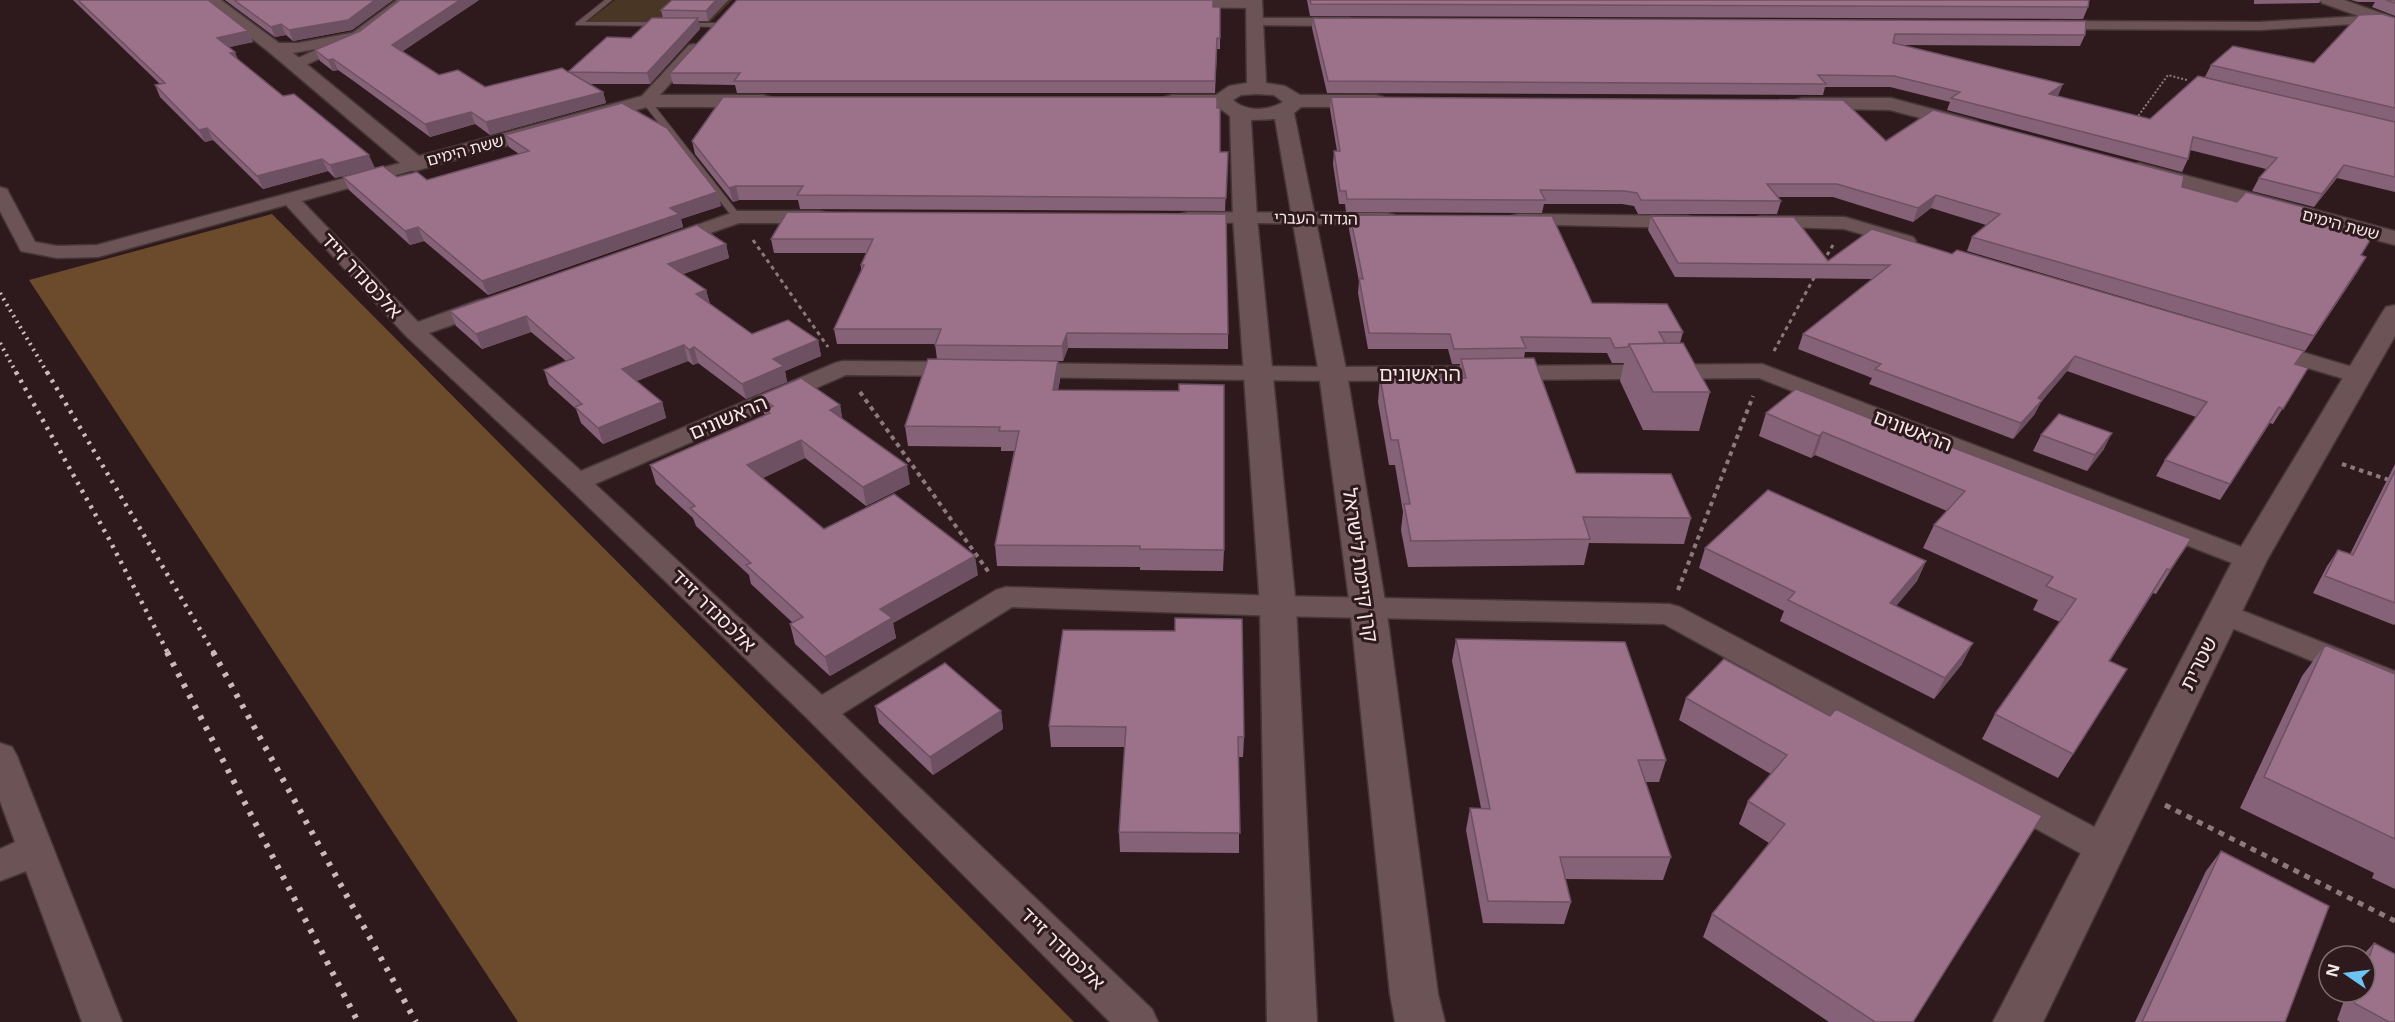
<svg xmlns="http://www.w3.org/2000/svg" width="2395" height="1022" viewBox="0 0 2395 1022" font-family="Georgia,'Noto Sans Hebrew',serif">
<rect width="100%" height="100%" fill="#2e1a1d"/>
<path fill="#493624" d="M615,0H732L709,23L588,21Z"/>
<path fill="#6b4b2c" d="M272,214L1074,1022H518L29,280Z"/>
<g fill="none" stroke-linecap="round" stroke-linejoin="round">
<g stroke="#463638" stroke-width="2">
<path id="service" d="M605,0H612L585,22H662L666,24L662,26L576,25V23Z
M682,23H715L719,25L715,27L680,26V24Z
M643,99H649L740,215V219H734L643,103Z"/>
</g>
<g stroke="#463638" stroke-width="3">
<path id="minor" d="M397,0H413L361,40L299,68L294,70L286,65L289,62L351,34Z
M1177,0H1254L1261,4L1254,8L1172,7L1170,4Z
M2380,15L2387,19L2385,22L2260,30L2050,29L2043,25L2050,21L2260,22Z
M1254,18H1349L1356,22L1349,26L1249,25L1247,22Z
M694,44L701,48L699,51L652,104H640L638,101L640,98L689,45Z
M415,159L421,160L424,164L421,168L302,201L418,322L479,300L487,299L495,300L498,305L495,310L429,333L581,471L835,363L843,361L962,362L970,364L974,369L970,374L962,376L846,375L595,484L822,695L996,590L1006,587L1278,596L1669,604L1680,607L2117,839L2122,849L2117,859L2104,864L2091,859L1664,624L1278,616L1012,607L842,714L1152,1009L1158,1022H1110L809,720L569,488L406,336L286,205L98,257L57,258L21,251L0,211V187L7,189L9,193L35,242L57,246L97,245Z
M737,211H820L827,213L830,217L827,221L820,223H739L670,247L663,245L660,241L663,237Z
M1188,212L1387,213L1394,215L1397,219L1394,223L1387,225L1181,222L1178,218L1181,214Z
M1518,214L1687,216L1694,218L1697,222L1694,226L1687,228L1511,224L1508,220L1511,216Z
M1761,216L1845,217L1913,237L1916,241L1913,245L1906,247L1844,229L1754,226L1751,222L1754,218Z
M2265,341L2366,371L2370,376L2366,381L2358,383L2257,353L2254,348L2257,343Z
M1021,363L1333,367L1762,364L2260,554L2264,560L2260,566L2250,569L2240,566L1759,378L1333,381L1021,377L1013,375L1009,370L1013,365Z
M2223,603L2395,671V695L2212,620L2208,613L2212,606Z
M0,743L12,747L17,756L122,1022H82L26,871L0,881V849L15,842L0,801Z"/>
</g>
<g stroke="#463638" stroke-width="3">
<path id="tertiary" d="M203,0H221L279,43H298L356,32L362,33L365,37L362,41L293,53L419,156L646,95H763L770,97L773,101L770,105L763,107H647L415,171L407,169L269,52Z
M1246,0H1262L1266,83L1285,86L1300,95H1376L1383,97L1386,101L1383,105L1376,107H1301L1294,113L1347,374L1386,607L1438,994L1445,1022H1395L1390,994L1350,607L1319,374L1275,119L1251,120L1257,218L1296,606L1317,1022H1267L1260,606L1233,218L1230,116L1218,107H1172L1165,105L1162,101L1165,97L1172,95H1216L1229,86L1247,83ZM1257,94L1274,95L1283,102C1268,111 1246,112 1233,100L1241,95Z
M2320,0H2344L2395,18V29L2322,3Z
M1802,98H1891L1977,121L1980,125L1977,129L1970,131L1890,110L1795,108L1792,104L1795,100Z
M2139,163L2395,231V245L2131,175L2128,170L2131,165Z
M2395,305V336L2267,560L2043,1022H1993L2233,560L2382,313L2386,307Z"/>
</g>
<path stroke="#8b797b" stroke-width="2" stroke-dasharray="2 2" stroke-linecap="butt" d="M2136,119L2168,75L2187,80"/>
<path stroke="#8b797b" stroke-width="3" stroke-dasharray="4 4" stroke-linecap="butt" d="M753,240L828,347
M1823,262L1833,245
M1774,351L1815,276"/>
<path stroke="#8b797b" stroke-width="4" stroke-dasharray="4.5 4.5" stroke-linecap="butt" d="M860,392L990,574
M2342,464L2395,482
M1678,590L1753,396"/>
<path stroke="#8b797b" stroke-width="5" stroke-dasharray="6 6" stroke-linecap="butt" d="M2165,805L2395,921"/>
<use href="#service" fill="#6b5356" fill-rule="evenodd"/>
<use href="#minor" fill="#6b5356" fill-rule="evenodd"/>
<use href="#tertiary" fill="#6b5356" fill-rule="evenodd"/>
<path stroke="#cbbabc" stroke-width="4" stroke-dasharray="2 4.5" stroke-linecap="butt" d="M0,293L48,374
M0,343L17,374"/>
<path stroke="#cbbabc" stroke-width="4.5" stroke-dasharray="3 6" stroke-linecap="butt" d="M16,372L109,539L168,653
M47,372L214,653"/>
<path stroke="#cbbabc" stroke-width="6" stroke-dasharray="4 8" stroke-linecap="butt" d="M167,652L358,1022
M213,652L416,1022"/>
</g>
<path fill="#866278" d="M73,0H208L248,31L253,42L228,47L238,60L283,96L375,168L335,178L328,171L263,189L213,140L205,142L160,97L155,85L160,84Z
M225,0H393L352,30L293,41L286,35L275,37Z
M400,0H479L402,51L439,75L485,87L568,72L631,38L663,18L661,10L672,0H728L708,21H698L700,29L650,84H589L603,92L606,103L490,135L475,124L430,137L355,82L338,70L333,71L320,61L315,50L360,31Z
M1307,0H2089L2088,7L2083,19L1310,16Z
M2254,0H2321L2319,3L2254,4Z
M2351,0H2395V16L2372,7L2375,2H2358Z
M1213,7H1220V49H1217L1215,93H737L735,85L673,84L670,73Z
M1313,18L2085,35L2080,46L1902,45L2063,84L2057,96L2150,119L2395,122V192L2337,178L2314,207L2252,191L2259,178L2266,169L2190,150L2188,159L2182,172L1947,110L1950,102L1890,87H1825L1823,95L1327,93L1312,28Z
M2395,18V122L2205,77L2211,65L2314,63Z
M1331,97L1886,141L2182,187L2237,202L2311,209L2305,219L2361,255L2358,271L2305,351L1967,251L1972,237L1986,225L1931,208L1913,222L1833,197H1778L1781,201L1777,214H1638L1634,206L1622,204H1544L1542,213L1346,212L1345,204H1339L1333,164L1334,151H1337L1330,109Z
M1217,108L1220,152L1227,165L1225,211L800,209L798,200H739L733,202L695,154L692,141Z
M505,135L717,192L721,206L681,219L683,227L488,295L424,241L410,245L349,190L343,177H397L427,180L519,154L509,147Z
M787,212L1228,334V349L1068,348L1063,361H1058L1060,380L1058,390L1224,550L1223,571L1140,570V567L997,566L995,545L1014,451H1001V447L908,446L905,426L937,359L935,344H837L834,329L861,270V265L866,253H774L771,239Z
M1350,215L1592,303L1683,332L1680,343L1710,392L1699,431L1643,430L1620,381L1624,363H1612L1607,353L1525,352L1524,358L1576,473L1691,518L1684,544L1589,543L1584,565L1408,567L1401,530L1403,512L1395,465H1389L1378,402L1380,377L1458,378L1460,364H1452L1448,349H1368L1358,293L1359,281L1349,229Z
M1651,216L1828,261L1872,229L2308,368L2273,424L2270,423L2220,500L2156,476L2165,460L2196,417L2067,371L2041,402L2034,415L2013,439L1869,384L1872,378L1798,349L1803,334L1872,279L1675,277L1648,230Z
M726,244L729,258L683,274L706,290L710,304L752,334L818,340L821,356L785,371L787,382L746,399L698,363L693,365L688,361L636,381L662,402L666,418L603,444L581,423L576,409L549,385L544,370L566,361L531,332L482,349L456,326L450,311Z
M1796,389L2176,562L2156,594L2153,593L2110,661L2127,669L2058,778L1982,739L1995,714L2060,622L2033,610L2038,600L1923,548L1934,525L1947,511L1815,455L1811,458L1759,436L1766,413Z
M759,396L840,405L842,418L910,484L866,506L805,458L763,478L824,529L978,575L893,623L896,638L830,676L795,644L790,624L793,623L751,584L749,575L696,526L693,518L656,484L650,465L765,415L764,413Z
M2041,435L2104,449L2087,471L2033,451Z
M2395,464V624L2394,625L2313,593L2327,566L2338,550L2350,554Z
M1705,548L1926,561L1917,581L1896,606L1962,664L1934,699L1780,621L1784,611L1699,568Z
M1063,630L1244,737L1243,757H1239V853L1120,852L1119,832L1125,747H1051L1049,726Z
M1456,639L1666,760L1659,782H1646L1671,857L1663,880L1565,879L1571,902L1564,924L1483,923L1466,830L1470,808H1481L1452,661Z
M2325,645L2395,674V889L2372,878L2374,873L2240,808L2302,676Z
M1686,698L1830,716L1913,1022H1829L1703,937L1712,914L1769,843L1739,824L1748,801L1771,774L1679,720Z
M875,706L1001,711L1003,729L933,775L879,723Z
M2221,851L2285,1022H2135L2206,871Z
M2374,943L2395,1022H2340L2337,1020L2347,992H2365V956H2362Z"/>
<path fill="#6d5061" d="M375,0H393L352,30L293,41L289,30Z
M460,0H479L396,56L392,45Z
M716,0H728L708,21L706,11Z
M698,18L700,29L650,84L647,73Z
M281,24L286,35L275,37L271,27Z
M248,31L253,42L222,49L217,38Z
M235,52L240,64L230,53Z
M333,59L338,70L333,71L328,60Z
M2063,84L2058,96L2044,106L2049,94Z
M603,92L606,103L490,135L486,122Z
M471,112L475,124L430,137L425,124Z
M207,128L213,140L205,142L199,130Z
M369,155L375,168L335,178L330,165Z
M322,159L328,171L263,189L257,176Z
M2344,165L2337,178L2314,207L2322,194Z
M736,186L739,200L733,202L729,188Z
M717,192L721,206L681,219L683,227L488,295L482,281L670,208Z
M1936,195L1931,208L1913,222L1918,208Z
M418,227L424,241L410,245L405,231Z
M726,244L729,258L672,278L668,264Z
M2366,257L2358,271L2305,351L2314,336Z
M706,290L710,305L696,294Z
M526,316L531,332L482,349L476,334Z
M1067,333L1068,348L1063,361L1062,346Z
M818,340L821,356L785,371L787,382L746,399L742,384L773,359Z
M684,345L688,361L627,385L622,369Z
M694,347L698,363L693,365L689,350Z
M2075,356L2067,371L2041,402L2034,415L2013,439L2021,423L2038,398Z
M1058,361L1060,380L1054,410L1053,390Z
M662,402L666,418L603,444L598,428Z
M840,405L843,423L830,410Z
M1823,432L1815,455L1811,458L1819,436Z
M2112,433L2104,449L2087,471L2095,455Z
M801,440L805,458L752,483L747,465Z
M907,465L910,484L866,506L863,487Z
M2191,539L2176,562L2156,594L2170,570Z
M975,556L978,575L893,623L896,638L830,676L825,657L880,609Z
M1926,561L1917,581L1881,624L1890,603Z
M2167,569L2153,593L2094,685L2109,661Z
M1973,643L1962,664L1934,699L1945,678Z
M1001,711L1003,729L933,775L930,757Z"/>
<path fill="#9c728b" stroke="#6d5061" stroke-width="1.5" d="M78,0H208L248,31L217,38L235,52L230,53L283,96L294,94L369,155L330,165L322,159L257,176L207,128L199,130L155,85L165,83Z
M234,0H375L348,20L289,30L281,24L271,27Z
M400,0H460L392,45L439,75L458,70L485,87L562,68L568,72L607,37L631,38L652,18H698L647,73L569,72L603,92L486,122L471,112L425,124L350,71L333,59L328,60L315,50L360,31Z
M672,0H716L706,11L661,10Z
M737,0H1213V7H1220V38H1217L1215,81H734L740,73H670Z
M1310,0H2089L2088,7L1311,4Z
M2386,0H2395V3Z
M2382,14L2395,18V108L2211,65L2233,46L2314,63L2359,15Z
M1313,18L2086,21L2085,35L1895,34L1893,43L2063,84L2049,94L2150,119L2198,76L2395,122V177L2344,165L2322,194L2259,178L2277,158L2193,137L2188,159L1951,98L1960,92L1894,76L1818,75L1826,84L1328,81Z
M723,97H1217V108H1220V152H1228L1226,198L797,195L803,186H736L729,188L692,141Z
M1331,97L1843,100L1886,141L1933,110L2184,176L2182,187L2237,202L2246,192L2311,209L2303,219L2372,237L2361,255L2366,257L2314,336L1972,237L2000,214L1936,195L1918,208L1837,184H1767L1781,201L1641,200L1637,193L1624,191L1540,190L1545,200L1347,199L1346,191H1340L1334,151H1340Z
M622,103L667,128L717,192L670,208L679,214L482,281L418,227L405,231L343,177L383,166L397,177L417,172L427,180L529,151L505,135Z
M787,212L1226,214L1228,334L1067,333L1062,346L935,345L941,329H834L864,265H861L873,239H771Z
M1350,215L1552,216L1592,303L1667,304L1683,332H1659L1665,343L1629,344L1628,347L1615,348L1610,338L1521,337L1526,348L1454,349L1450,334L1369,333L1359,278L1363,279Z
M1651,216L1794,217L1828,261L1872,229L1952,254L1957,250L2304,351L2295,364L2308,368L2283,409L2279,407L2230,484L2165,460L2207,402L2075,356L2038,398L2042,400L2021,423L1875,369L1881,364L1803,334L1890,265L1678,263Z
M697,225L726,244L668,264L706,290L696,294L752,334L788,320L818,340L773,359L784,366L742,384L694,347L689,350L684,345L622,369L662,402L598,428L575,407L582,404L544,370L574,358L526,316L476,334L450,311Z
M1683,343L1710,392H1653L1629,344Z
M1534,358L1576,473L1671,474L1691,518L1583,517L1590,539L1411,541L1404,504H1410L1398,440H1391L1380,377L1466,378L1461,359Z
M928,359L1058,361L1053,390L1179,391V384L1224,385V550L1140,549V546L995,545L1019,431H999L1000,427L905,426Z
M801,378L840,405L830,410L907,465L863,487L801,440L747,465L824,529L894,494L975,556L880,609L892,618L825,657L790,624L803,617L746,565L751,563L690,508L695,506L650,465L770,413L766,409L773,406L759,396Z
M1796,389L1891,427L1894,425L2191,539L2170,570L2167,569L2109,661L2127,669L2073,754L1995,714L2076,599L2046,586L2053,577L1934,525L1965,491L1823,432L1819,436L1766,413Z
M2059,414L2112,433L2095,455L2041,435Z
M2395,471V603L2325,576L2338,550L2353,555Z
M1768,490L1926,561L1890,603L1973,643L1945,678L1788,600L1795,592L1705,548Z
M1175,618L1242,619L1244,737H1238L1240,833L1119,832L1126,727L1049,726L1063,630L1175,631Z
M1456,639L1625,642L1666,760H1638L1671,857H1560L1571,902L1488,901L1470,808L1490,809Z
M2325,645L2395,674V839L2264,777Z
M1724,659L1830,716L1836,709L2042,816L1913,1022H1875L1712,914L1785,824L1748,801L1787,755L1686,698Z
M945,663L1001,711L930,757L875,706Z
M2221,851L2329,906L2285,1022H2142Z
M2374,943L2395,954V1022H2389L2354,1003L2358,992H2365V970Z"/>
<g text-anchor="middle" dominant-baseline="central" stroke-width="6" stroke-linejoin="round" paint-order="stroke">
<g font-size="16" fill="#f5e6e7" stroke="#2e1a1d">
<text transform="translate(465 150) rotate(-15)">ששת הימים</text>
<text transform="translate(1316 218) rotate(1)">הגדוד העברי</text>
<text transform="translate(2341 224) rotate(15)">ששת הימים</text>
</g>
<g font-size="20" fill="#f5e6e7" stroke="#2e1a1d">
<text transform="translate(362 275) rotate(47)">אלכסנדר זייד</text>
<text x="1420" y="373">הראשונים</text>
<text transform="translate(728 417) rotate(-23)">הראשונים</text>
<text transform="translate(1913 430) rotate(21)">הראשונים</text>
<text transform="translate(1361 565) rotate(82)">קרן קיימת לישראל</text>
<text transform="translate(714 610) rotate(44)">אלכסנדר זייד</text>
<text transform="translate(2198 663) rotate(-63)">שטרית</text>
<text transform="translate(1063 948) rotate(44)">אלכסנדר זייד</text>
</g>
</g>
<g transform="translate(2347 974) rotate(284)"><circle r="28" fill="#2e1a1d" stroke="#7e6c6e" stroke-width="1.5"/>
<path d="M0-4.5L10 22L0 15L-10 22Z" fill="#6cc3f2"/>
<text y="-9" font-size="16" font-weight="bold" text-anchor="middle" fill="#f5e6e7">N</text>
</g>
</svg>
